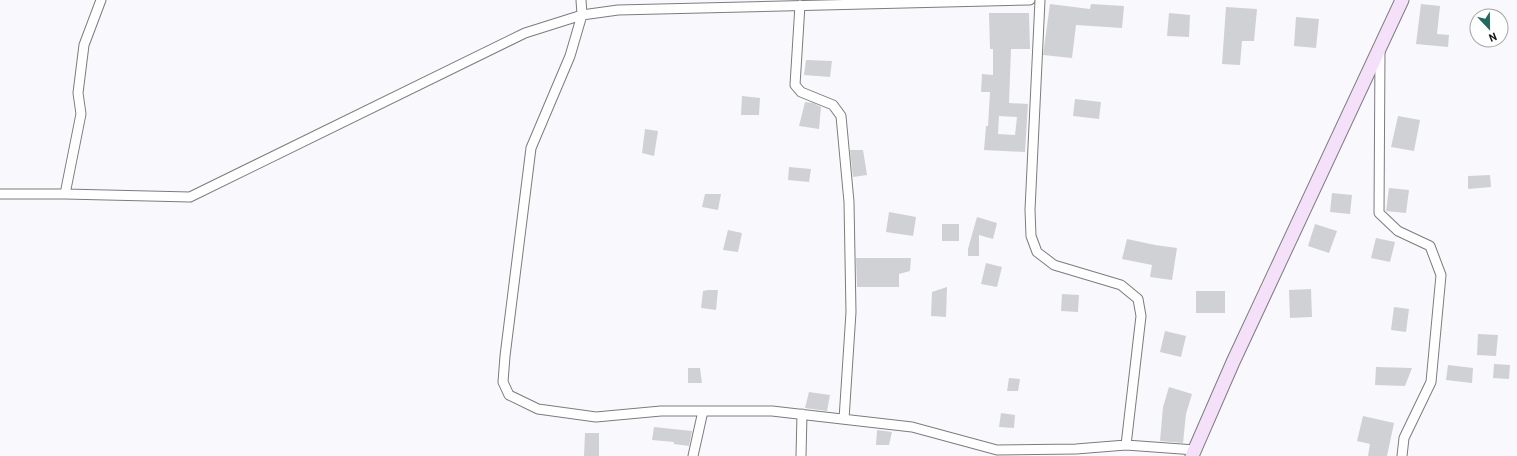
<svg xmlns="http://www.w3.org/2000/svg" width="1517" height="456" viewBox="0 0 1517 456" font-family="Barlow,sans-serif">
<rect width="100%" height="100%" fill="#f9f8fd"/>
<path fill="#d0d1d5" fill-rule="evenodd" d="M1050,4L1090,9L1091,4L1124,6L1122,28L1076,25L1072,58L1043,55Z
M1421,4L1440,6L1437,34L1449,35L1448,47L1416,44Z
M1226,7L1257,9L1254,41H1242L1240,65L1222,64Z
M989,13H1029L1030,49H1011L1009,103L1028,104L1025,152L984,150L986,126H988L990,92H981L982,74L993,75V49H990ZM999,116L1017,117L1015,135L998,134Z
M1169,13L1190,15L1189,37L1167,36Z
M1296,17L1319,19L1316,48L1294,46Z
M806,60L832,61L830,77L804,75Z
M742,96L760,98L759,115H741Z
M1075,99L1101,102L1099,119L1073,116Z
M805,102L813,103L821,107L819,129L799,126Z
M1398,116L1420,120L1414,151L1391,147Z
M645,129L658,131L654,156L642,153Z
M850,150H863L867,175L853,177Z
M789,167L811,169L809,182L788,180Z
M1490,175L1491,187L1468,189V176Z
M1389,188L1409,190L1406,213L1386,211Z
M1332,193L1352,195L1350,214L1330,212Z
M705,194H721L718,210L702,207Z
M889,212L916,217L913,236L886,232Z
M977,217L997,223L993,239L979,235V256H968V249Z
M942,224H959V241H942Z
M1315,224L1337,231L1329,253L1308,246Z
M728,230L742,233L738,252L723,250Z
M1376,238L1395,242L1390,262L1371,258Z
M1127,239L1155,245L1177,248L1172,280L1150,277L1152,265L1122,259Z
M856,258H911L910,271L899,274V287H857Z
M986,263L1002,267L997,287L981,284Z
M947,287L946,317L931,316L932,292Z
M1311,289L1312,317L1290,318L1289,290Z
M708,290H718L716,310L701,308L703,291Z
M1196,291H1225V313H1196Z
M1062,294L1079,295L1078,312L1061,311Z
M1394,307L1409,309L1406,332L1391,330Z
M1165,331L1186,336L1181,357L1160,352Z
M1478,334L1498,335L1496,356L1477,355Z
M1494,364L1510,365L1509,379L1493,378Z
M1448,365L1473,368L1472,383L1446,380Z
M1376,367L1412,368L1405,386L1375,385Z
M688,368H700L702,383H688Z
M1009,378L1020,379L1018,391H1007Z
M1169,387L1192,394L1186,414L1183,443L1160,441L1163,407Z
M809,392L830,395L827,411L805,408Z
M1001,413L1015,415L1014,428L999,427Z
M1363,416L1394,423L1387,456H1368L1370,444L1357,441Z
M654,427L692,431L689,446L674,444V442L652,440Z
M877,430L892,432L889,445H876Z
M585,433H599V456H584Z"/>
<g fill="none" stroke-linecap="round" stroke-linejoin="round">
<g stroke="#7c7c7f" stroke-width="11">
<path id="street" d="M581,0L582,15L570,56L531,148L505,356L503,382L509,395L538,409L596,417L661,411H772L912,427L997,450L1076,449L1126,445L1195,450
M1040,0L1030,210L1031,236L1037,252L1054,265L1121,285L1138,299L1141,316L1126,445
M800,5L795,85L801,92L833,105L841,116L849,202L851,312L844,419
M1380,51L1379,213L1398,231L1430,246L1441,275L1431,382L1404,438L1402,456
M0,194H65L190,197L525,33L582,15L618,10L1030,0
M65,194L81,114L78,93L84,45L101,0
M693,456L703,411
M801,456L802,414"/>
</g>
<g stroke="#7c7c7f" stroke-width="15">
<path id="secondary" d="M1192,456L1233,362L1402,0"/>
</g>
<use href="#street" stroke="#fff" stroke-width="9"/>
<use href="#secondary" stroke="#f4e0f9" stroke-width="13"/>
</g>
<g transform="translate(1489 28) rotate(158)"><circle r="19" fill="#ffffff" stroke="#a3a3a3"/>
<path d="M0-3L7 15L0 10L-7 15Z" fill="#226a60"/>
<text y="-6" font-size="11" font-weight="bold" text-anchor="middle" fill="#19191a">N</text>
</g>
</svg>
